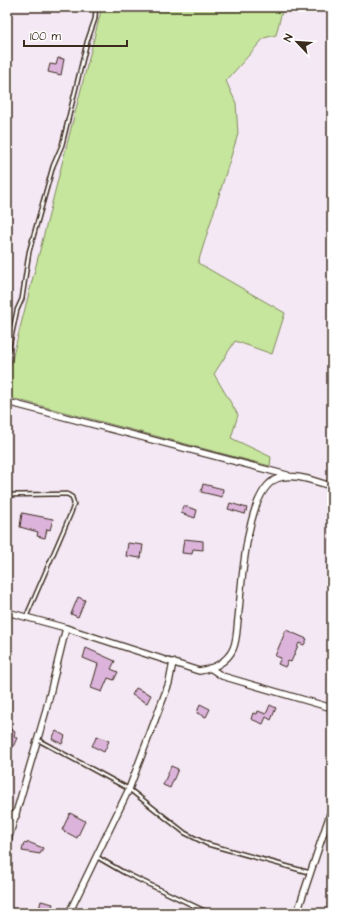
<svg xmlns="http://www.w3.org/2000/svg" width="339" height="920" viewBox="0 0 339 920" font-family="'Architects Daughter',sans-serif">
<rect width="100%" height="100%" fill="#f4e8f4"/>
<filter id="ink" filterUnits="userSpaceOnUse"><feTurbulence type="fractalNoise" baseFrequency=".025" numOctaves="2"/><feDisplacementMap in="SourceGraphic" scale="8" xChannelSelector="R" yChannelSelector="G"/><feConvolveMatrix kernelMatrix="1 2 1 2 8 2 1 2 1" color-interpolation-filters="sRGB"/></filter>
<g filter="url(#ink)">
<path fill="#c6e59d" stroke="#80885e" d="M102,7H283L276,35L264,38L226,81L236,103L238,134L198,263L285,313L272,354L235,341L214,374L238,415L231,438L271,457L270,466L7,397V379Z"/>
<path fill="#dcb4db" stroke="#3b2a1e" d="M58,58L64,59L61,75L48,72L50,64L56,65Z
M203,484L223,489L222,497L201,492Z
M230,503L247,508L245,514L228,509Z
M184,506L197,510L195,518L181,513Z
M22,513L53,519L50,530L47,529L45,538L37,536L38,532L20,527Z
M184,539L203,541V550L193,549L192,554L182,553Z
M128,543L143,545L141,558L126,556Z
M78,597L85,600L78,617L71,614Z
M286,630L307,639L304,645L299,643L291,662L288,661L285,667L278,664L281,658L275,656Z
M86,648L115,661L111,669L118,672L114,680L108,678L102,692L91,688L98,664L83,658Z
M136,688L151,695L147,703L132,695Z
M200,704L210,709L206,717L197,713Z
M270,705L276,708L271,720L266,717L263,724L251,719L253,713L257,714L258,711L266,714Z
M11,729L15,732L14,736L17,738L12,749L7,747L11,740L7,737Z
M56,731L65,736L62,744L52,739Z
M97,736L109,741L104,752L92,746Z
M171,766L178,769L170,788L163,785Z
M70,813L85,821L77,838L62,830Z
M28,842L43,848L40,854L22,851L24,843L27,844Z
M41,901L53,904L50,913H38Z"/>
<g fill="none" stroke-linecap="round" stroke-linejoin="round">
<g stroke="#3b2a1e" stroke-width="5.5">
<path id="service" d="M7,357L17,310L22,299L29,252L53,166L62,145L87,42L95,19L96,7
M7,495L67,494L72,497L74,504L71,513L26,617
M38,740L129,789L185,833L207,844L311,873
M97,857L123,872L209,913"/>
</g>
<g stroke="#3b2a1e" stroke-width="8">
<path id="minor" d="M7,402L287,475
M7,612L66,628L199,671C213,669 227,662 233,649C237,640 237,628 238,619C242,588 245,487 279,478C296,473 315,482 332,486
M210,668L222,676L332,708
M7,813L16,816
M7,844L45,714L66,628
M69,913L129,789L169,683L173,662
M297,913L332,808"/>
</g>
<use href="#service" stroke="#fff" stroke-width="2.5"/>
<use href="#minor" stroke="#fff" stroke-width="5.5"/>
</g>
</g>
<rect width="339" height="920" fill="none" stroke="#fff" stroke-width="24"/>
<rect x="12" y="12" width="315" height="896" fill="none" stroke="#3b2a1e" stroke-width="1.5" filter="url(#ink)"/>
<g transform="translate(297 42) rotate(295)" stroke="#ffffff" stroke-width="3" paint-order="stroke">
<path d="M0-3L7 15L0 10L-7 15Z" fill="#3b2a1e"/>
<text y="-6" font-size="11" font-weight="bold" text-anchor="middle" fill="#3b2a1e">N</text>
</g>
<path d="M24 40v6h103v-6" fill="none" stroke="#3b2a1e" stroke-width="2"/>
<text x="30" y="40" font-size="12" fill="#3b2a1e" stroke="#ffffff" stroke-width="3" paint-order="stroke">100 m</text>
</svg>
